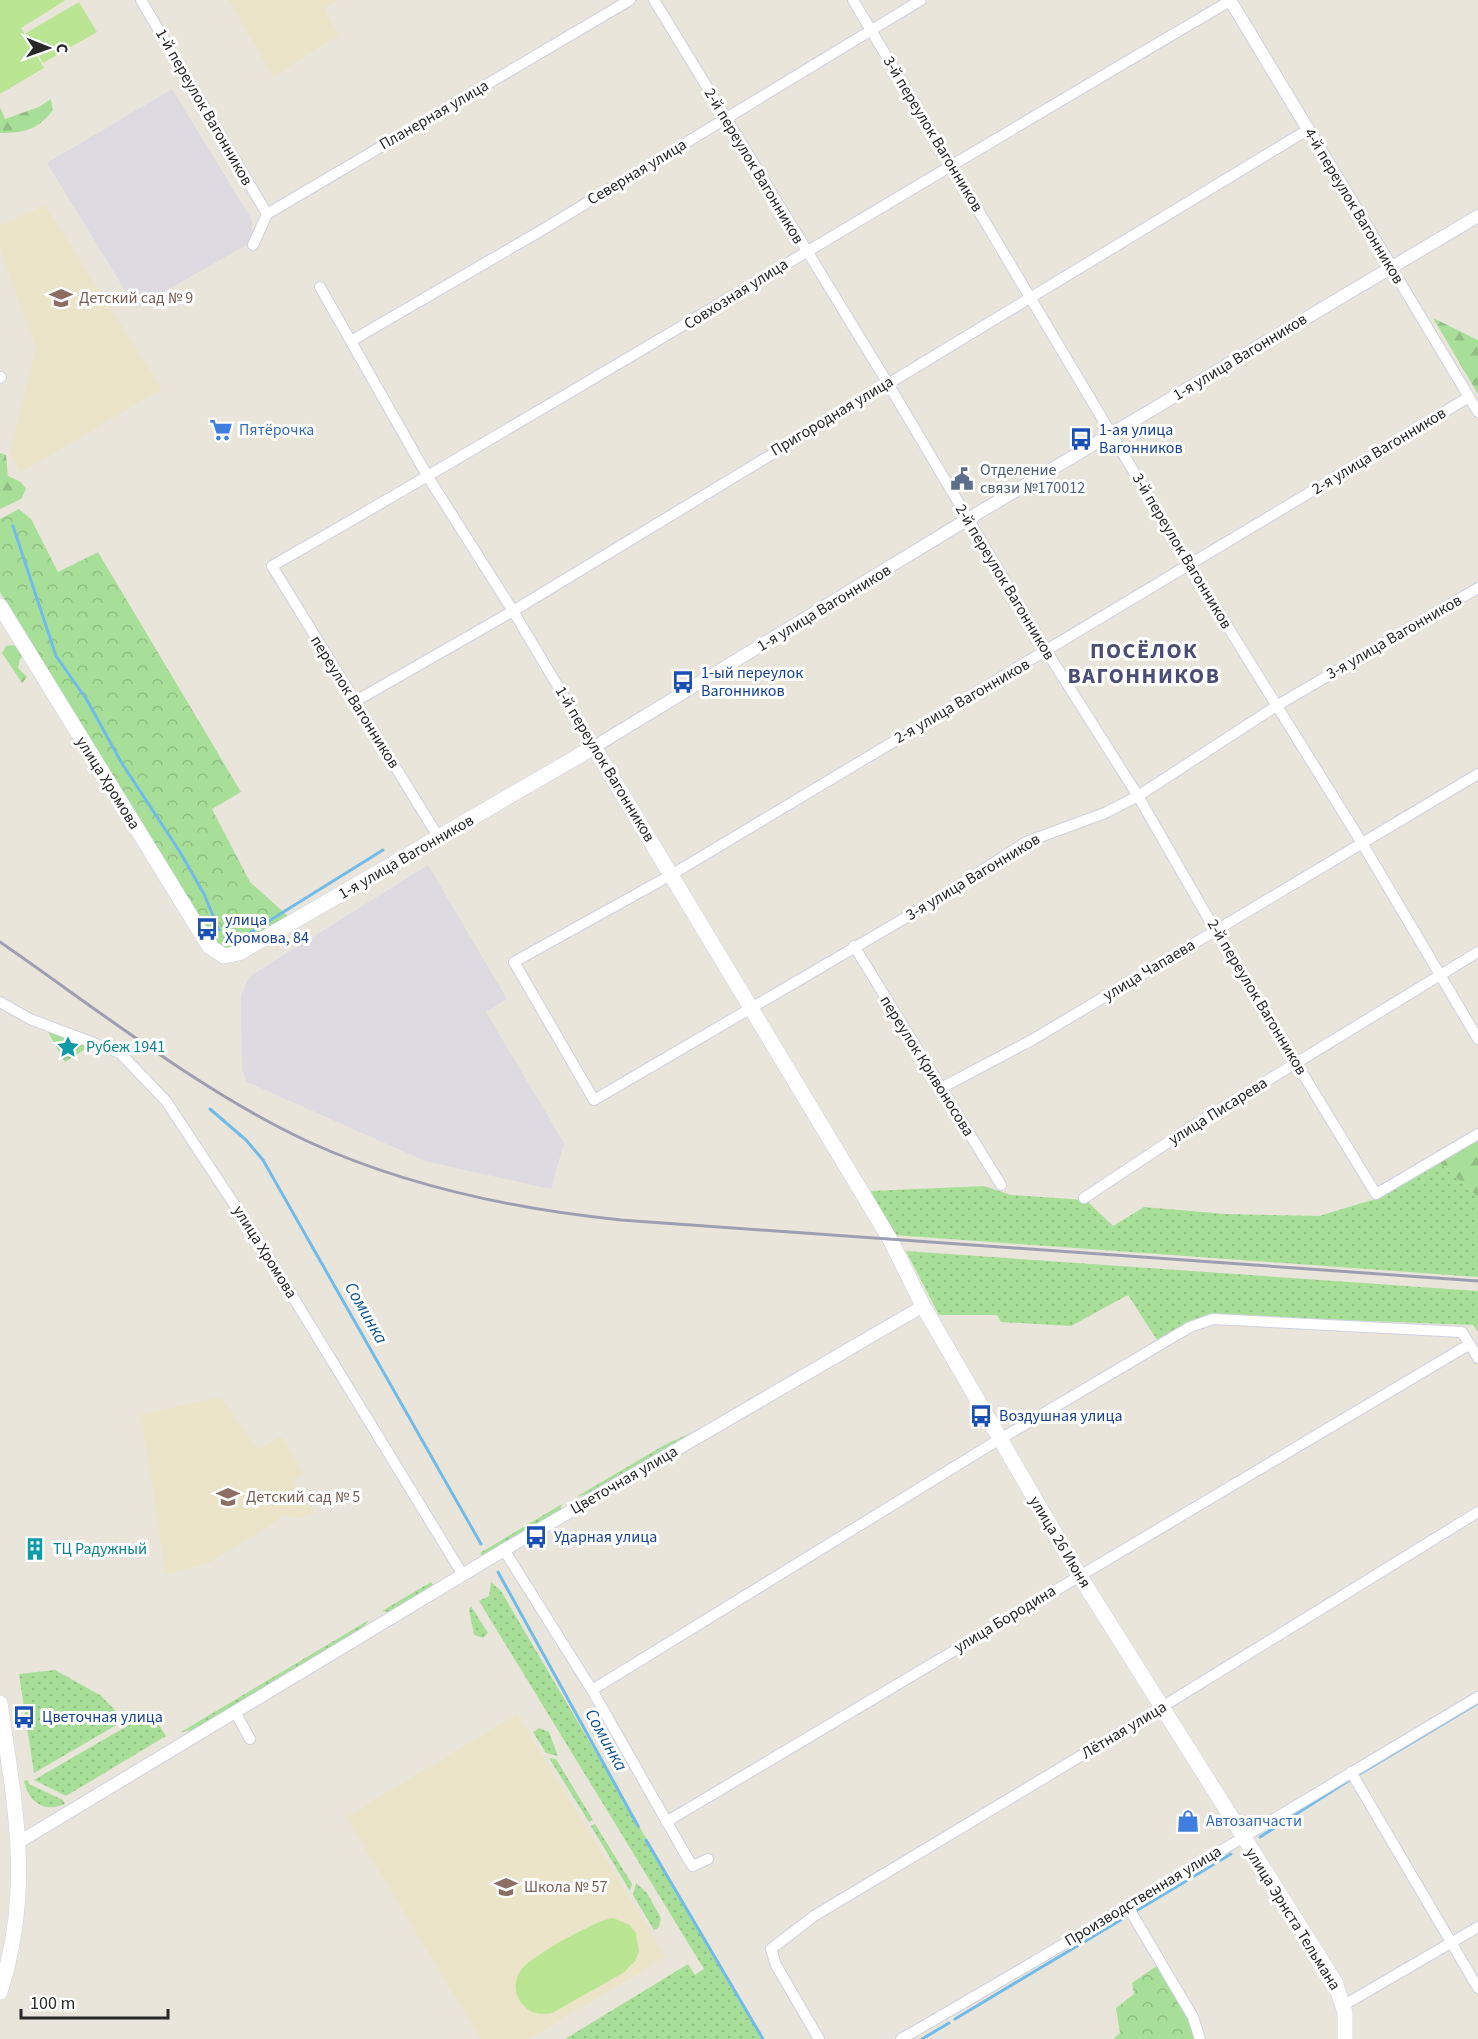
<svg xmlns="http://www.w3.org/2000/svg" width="1478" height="2039" viewBox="0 0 1478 2039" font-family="'Source Sans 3',sans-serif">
<defs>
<pattern id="grass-dots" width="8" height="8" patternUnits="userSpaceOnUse" patternTransform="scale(1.5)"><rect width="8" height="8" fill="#a8df98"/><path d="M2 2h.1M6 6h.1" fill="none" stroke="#91bf83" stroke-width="1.8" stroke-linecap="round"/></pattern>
<pattern id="forest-firs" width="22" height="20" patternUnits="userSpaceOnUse" patternTransform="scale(1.5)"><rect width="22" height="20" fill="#a8df98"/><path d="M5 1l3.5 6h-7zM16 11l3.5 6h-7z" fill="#91bf83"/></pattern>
<pattern id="park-crowns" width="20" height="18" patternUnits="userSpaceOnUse" patternTransform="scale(1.5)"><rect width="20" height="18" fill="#a8df98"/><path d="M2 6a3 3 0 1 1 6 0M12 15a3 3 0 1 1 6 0" fill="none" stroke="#91bf83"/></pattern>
</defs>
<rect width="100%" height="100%" fill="#eae5da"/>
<path fill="#dedae2" d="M172,89L252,220L253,241L136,308L47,163Z
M428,865L507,999L486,1012L564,1143L551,1189L425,1161L247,1082L242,1070L241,996L249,977Z"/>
<path fill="#ebe4c9" d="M229,0H339L324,9L339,35L273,77Z
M45,205L162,389L20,473L10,454L36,348L0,249V226Z
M221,1397L258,1450L281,1436L303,1473L293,1481L314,1512L300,1518L284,1516L211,1562L166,1575L141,1414Z
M517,1714L666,1957L529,2039H481L346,1817Z"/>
<path fill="url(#grass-dots)" d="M1440,1163L1478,1197V1277L894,1235L871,1191L984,1186L1011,1195L1086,1200L1113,1226L1144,1207L1226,1214L1319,1216L1382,1197Z
M906,1251L1478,1291V1332L1473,1325L1208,1315L1157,1340L1128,1295L1071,1326L1001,1322L997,1315H939Z
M696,1431L587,1494L576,1497L668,1443Z
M562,1504L560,1510L482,1556L480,1553Z
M431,1582L433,1585L389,1612L382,1611Z
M491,1582L501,1591L764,2039H565L688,1964L695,1975L704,1969L479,1601L489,1596Z
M471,1606L488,1633L483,1638L474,1635L469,1610Z
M369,1620L362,1629L194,1730L181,1732Z
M55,1670L100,1695L125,1720L34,1773L19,1674Z
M151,1712L166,1736L66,1796L34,1780Z
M539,1728L549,1732L558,1756L546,1753L533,1732Z
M549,1758L556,1759L593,1820L589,1822Z
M28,1780L29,1784L63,1800L65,1804C43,1813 29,1802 24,1781Z
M595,1824L632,1884L630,1891L591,1826Z
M636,1883L647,1893L661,1918L659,1927L654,1930L633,1895Z"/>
<path fill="url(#forest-firs)" d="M51,99L53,110C38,130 24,133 0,133V107L5,119L39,107Z
M1433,318L1478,340V394Z
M0,453L6,455L8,476L21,482L26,489L21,499L0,509Z
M12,645L20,647L24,656L20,659L18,668L27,677L22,683L2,653L6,646Z
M1478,1139V1197L1440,1163Z"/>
<path fill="url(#park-crowns)" d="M19,509L31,519L58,572L98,552L241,792L212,809L250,882L290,918L228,950L221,947L211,938L0,592V519Z
M48,1032L90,1046L65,1062Z
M1158,1965L1191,2020L1195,2039H1113L1120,2033L1116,2008L1134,1994L1132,1983Z"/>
<path fill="#bae694" d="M0,0H66L21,28L44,68L0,94Z
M79,2L97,32L43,63L26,33Z
M613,1918L630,1925L636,1933L639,1952L635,1961L623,1973L552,2013C541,2015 531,2014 523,2005C514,1995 513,1981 521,1970C531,1956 596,1920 613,1918Z"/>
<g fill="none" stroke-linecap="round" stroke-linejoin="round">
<path stroke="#70bbe9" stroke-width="3" d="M13,526L56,656L87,700L121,762L180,852L204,894L219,930
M225,937L232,944L383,850
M210,1109L246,1140L263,1160L481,1544
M498,1572L638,1826
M1356,1776L1478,1703
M1260,1837L1351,1779
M646,1840L763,2039
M1136,1911L1231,1854
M955,2019L1129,1915
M922,2039L949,2023"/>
<g stroke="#cfd1e1" stroke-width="12">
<path id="minor" d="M141,0L267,214
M654,0L887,382L1047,652L1138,796L1215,930L1376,1194L1478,1134
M853,0L1190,566L1362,843L1478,1039
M253,245L267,214L630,0
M1391,267L1478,412
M320,287L428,477L513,611L594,747
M351,341L542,230L921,0
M0,378L1,377
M1469,397L671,875L514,962L594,1100L941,897L1026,842L1105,813L1138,796L1278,705L1478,588
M354,702L513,611L1309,129
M439,838L272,566C594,382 910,188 1230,1
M854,946L1001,1185
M0,1002L30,1019L120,1053L166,1101L263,1248L463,1575
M941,1088L1032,1040L1478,774
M1084,1198L1188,1129L1478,952
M504,1550L592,1690L688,1859L693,1866L708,1859
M592,1690L990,1445L1190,1327L1213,1319L1462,1332L1478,1358
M235,1712L250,1739
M1351,1772L1478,1988
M666,1822L1470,1344
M1128,1907L1193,2017L1200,2039
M1344,2005L1478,1927
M819,2039L776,1965L771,1949L814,1916L1144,1718L1478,1512
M901,2039C1095,1928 1286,1811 1478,1697"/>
</g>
<g stroke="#cfd1e1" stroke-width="14">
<path id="tertiary" d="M1230,0L1391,267
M594,747L968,519L1478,216
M19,1842L504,1550L923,1306"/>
</g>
<g stroke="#cfd1e1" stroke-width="16">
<path id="secondary" d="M0,606L209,946L224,956L239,953L594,747L891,1241L923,1306L1079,1575L1335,1982L1345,2013V2039
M0,1703C15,1806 33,1890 0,1992"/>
</g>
<use href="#minor" stroke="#fff" stroke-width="10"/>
<use href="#tertiary" stroke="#fff" stroke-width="12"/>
<use href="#secondary" stroke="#fff" stroke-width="15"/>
<path stroke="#9d9eb2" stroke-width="3" d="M0,942C97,1009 203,1093 309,1142C408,1187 513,1209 621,1220L1478,1281"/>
</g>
<defs>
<g id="school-bare" transform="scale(1.8)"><path d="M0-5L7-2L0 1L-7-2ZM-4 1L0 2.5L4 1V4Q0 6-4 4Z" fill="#8d6e63" stroke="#fff" stroke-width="2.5" paint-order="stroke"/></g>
<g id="supermarket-bare" transform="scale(1.8)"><path d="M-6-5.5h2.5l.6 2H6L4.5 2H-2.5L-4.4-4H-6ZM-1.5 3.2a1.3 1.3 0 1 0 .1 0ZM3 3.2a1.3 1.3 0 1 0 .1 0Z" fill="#3f7fe0" stroke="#fff" stroke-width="2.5" paint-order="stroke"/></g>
<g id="bus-bare" transform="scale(1.8)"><path d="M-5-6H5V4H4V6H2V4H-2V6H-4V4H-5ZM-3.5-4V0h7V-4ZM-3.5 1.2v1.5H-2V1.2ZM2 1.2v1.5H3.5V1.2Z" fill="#1a4fb4" stroke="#fff" stroke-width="2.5" paint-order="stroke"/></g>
<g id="civic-bare" transform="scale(1.8)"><path d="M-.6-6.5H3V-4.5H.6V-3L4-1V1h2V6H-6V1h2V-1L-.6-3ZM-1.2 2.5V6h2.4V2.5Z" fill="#5c6f8a" stroke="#fff" stroke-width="2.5" paint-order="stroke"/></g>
<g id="sight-bare" transform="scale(1.8)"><path d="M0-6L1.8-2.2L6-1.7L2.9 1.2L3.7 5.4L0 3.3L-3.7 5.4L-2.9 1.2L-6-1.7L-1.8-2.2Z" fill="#0f9aa8" stroke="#fff" stroke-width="2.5" paint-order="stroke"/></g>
<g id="building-bare" transform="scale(1.8)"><path d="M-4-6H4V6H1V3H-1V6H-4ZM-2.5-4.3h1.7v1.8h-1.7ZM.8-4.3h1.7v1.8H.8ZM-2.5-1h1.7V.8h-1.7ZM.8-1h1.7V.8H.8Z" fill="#0f9aa8" stroke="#fff" stroke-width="2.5" paint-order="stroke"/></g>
<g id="shop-bare" transform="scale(1.8)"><path d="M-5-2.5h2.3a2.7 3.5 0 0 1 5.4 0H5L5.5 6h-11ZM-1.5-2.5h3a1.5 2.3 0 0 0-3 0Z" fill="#3f7fe0" stroke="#fff" stroke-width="2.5" paint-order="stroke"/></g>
</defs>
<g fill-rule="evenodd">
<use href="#school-bare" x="61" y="298"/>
<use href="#supermarket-bare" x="221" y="430"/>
<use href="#bus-bare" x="1081" y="439"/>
<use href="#civic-bare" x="962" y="479"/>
<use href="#bus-bare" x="683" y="682"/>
<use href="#bus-bare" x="207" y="929"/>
<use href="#sight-bare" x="68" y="1047"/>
<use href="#bus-bare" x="981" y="1416"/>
<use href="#school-bare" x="228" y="1497"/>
<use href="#bus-bare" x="536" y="1537"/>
<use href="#building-bare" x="35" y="1549"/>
<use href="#bus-bare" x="24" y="1717"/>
<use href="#shop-bare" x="1188" y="1821"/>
<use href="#school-bare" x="506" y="1887"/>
</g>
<g text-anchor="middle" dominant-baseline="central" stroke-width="6" stroke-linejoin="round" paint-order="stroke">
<g font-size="16" fill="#282828" stroke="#fff">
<text transform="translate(204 107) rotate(60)">1-й переулок Вагонников</text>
<text transform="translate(434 115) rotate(-30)">Планерная улица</text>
<text transform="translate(933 134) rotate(59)">3-й переулок Вагонников</text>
<text transform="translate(754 166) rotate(59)">2-й переулок Вагонников</text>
<text transform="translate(637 172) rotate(-31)">Северная улица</text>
<text transform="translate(1354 206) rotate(59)">4-й переулок Вагонников</text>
<text transform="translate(736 294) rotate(-32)">Совхозная улица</text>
<text transform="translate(1240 357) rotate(-31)">1-я улица Вагонников</text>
<text transform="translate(832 416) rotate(-31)">Пригородная улица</text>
<text transform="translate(1379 451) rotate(-31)">2-я улица Вагонников</text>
<text transform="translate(1182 551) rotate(59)">3-й переулок Вагонников</text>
<text transform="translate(1005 582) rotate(59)">2-й переулок Вагонников</text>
<text transform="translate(824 608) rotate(-31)">1-я улица Вагонников</text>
<text transform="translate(1394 637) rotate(-30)">3-я улица Вагонников</text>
<text transform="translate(962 701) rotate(-30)">2-я улица Вагонников</text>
<text transform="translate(355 702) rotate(58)">переулок Вагонников</text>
<text transform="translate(605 764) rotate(59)">1-й переулок Вагонников</text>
<text transform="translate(108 783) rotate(58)">улица Хромова</text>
<text transform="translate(406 857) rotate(-30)">1-я улица Вагонников</text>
<text transform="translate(973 877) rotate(-31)">3-я улица Вагонников</text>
<text transform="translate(1149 970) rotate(-31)">улица Чапаева</text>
<text transform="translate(1257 997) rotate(59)">2-й переулок Вагонников</text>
<text transform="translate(927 1066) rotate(58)">переулок Кривоносова</text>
<text transform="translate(1218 1111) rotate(-32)">улица Писарева</text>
<text transform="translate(265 1252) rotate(58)">улица Хромова</text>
<text transform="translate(624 1480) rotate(-30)">Цветочная улица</text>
<text transform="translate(1060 1542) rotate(59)">улица 26 Июня</text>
<text transform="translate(1005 1619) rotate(-31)">улица Бородина</text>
<text transform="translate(1124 1730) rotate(-31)">Лётная улица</text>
<text transform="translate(1143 1896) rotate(-31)">Производственная улица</text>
<text transform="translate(1293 1919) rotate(58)">улица Эрнста Тельмана</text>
</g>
<g font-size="16" fill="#785e54" stroke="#fff" text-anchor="start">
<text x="79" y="298">Детский сад № 9</text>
<text x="246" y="1497">Детский сад № 5</text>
<text x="524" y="1887">Школа № 57</text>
</g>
<g font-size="16" fill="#366cbe" stroke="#fff" text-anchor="start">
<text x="239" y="430">Пятёрочка</text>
<text x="1206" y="1821">Автозапчасти</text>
</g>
<g font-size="16" fill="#164399" stroke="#fff" text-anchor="start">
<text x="1099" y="430">1-ая улица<tspan x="1099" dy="18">Вагонников</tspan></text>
<text x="701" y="673">1-ый переулок<tspan x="701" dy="18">Вагонников</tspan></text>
<text x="225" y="920">улица<tspan x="225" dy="18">Хромова, 84</tspan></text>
<text x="999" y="1416">Воздушная улица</text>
<text x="554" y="1537">Ударная улица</text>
<text x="42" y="1717">Цветочная улица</text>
</g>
<g font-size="16" fill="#4e5e75" stroke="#fff" text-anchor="start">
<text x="980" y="470">Отделение<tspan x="980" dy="18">связи №170012</tspan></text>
</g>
<g font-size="16" fill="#0d838f" stroke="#fff" text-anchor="start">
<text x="86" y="1047">Рубеж 1941</text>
<text x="53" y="1549">ТЦ Радужный</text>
</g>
<g font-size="18" font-style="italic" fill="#125792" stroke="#fff">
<text transform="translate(366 1313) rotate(60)">Соминка</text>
<text transform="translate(606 1740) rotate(61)">Соминка</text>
</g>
<g font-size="22" font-weight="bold" letter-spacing="1.5" fill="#4a4d76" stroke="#fff">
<text x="1144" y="651">ПОСЁЛОК<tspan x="1144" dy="25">ВАГОННИКОВ</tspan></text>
</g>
</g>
<g transform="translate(48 48) rotate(91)" stroke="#ffffff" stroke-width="4.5" paint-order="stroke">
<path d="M0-4.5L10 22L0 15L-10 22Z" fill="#282828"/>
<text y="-9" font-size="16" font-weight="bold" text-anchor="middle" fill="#282828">С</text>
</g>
<path d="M21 2009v9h147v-9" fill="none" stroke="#282828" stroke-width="3"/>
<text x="30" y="2009" font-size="18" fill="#282828" stroke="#ffffff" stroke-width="4.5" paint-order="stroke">100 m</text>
</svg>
